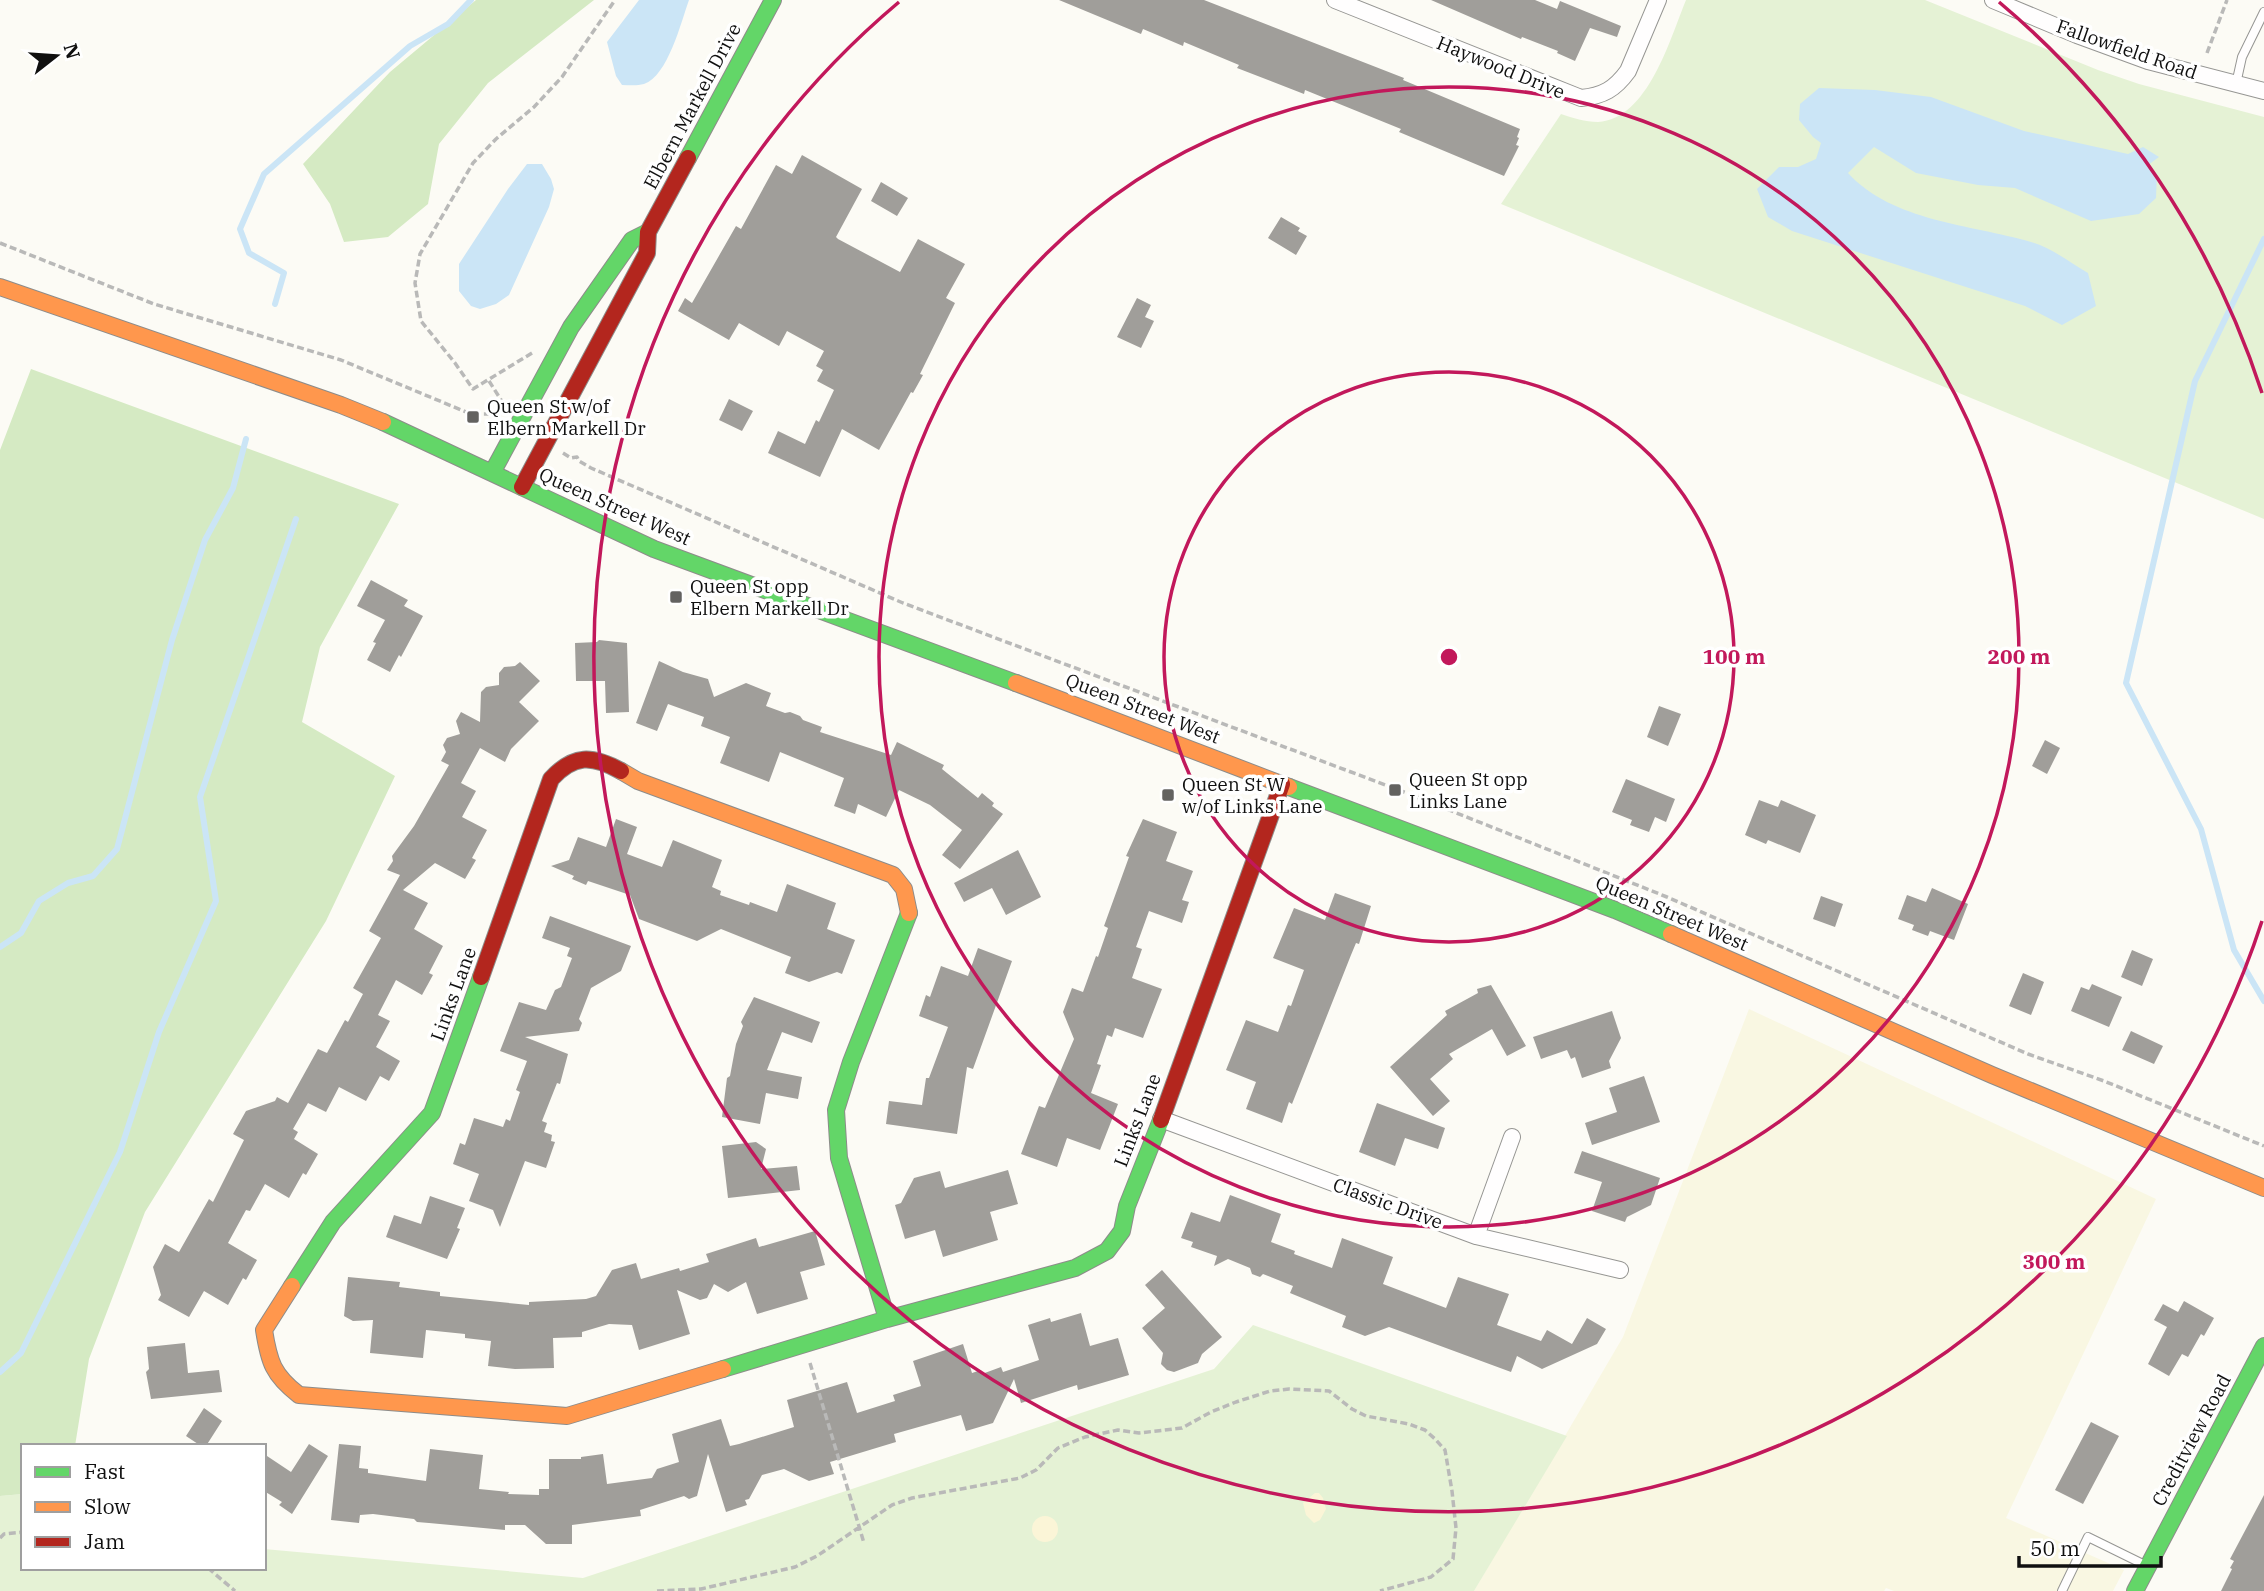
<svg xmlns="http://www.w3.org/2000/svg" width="2264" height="1591" viewBox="0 0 2264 1591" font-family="'IBM Plex Serif',serif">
<rect width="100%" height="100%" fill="#fcfbf5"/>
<path fill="#f9f7e2" d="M1749,1009L2156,1199L2006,1518L2124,1570L2113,1591H1894L1886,1588L1884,1591H1474L1623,1337Z"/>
<path fill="#e5f2d5" d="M1686,0H1925L2098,70L2139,84L2264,117V519L1501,204L1561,114C1573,118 1585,122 1598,122C1648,119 1670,39 1686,0Z
M1253,1325L1567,1436L1474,1591H0V1496L23,1494V1568H264V1549L583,1578L1214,1369Z"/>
<path fill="#d5eac3" d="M476,0H594L488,83L439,144L428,204L388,237L344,242L330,204L303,164L390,72Z
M31,369L399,504L320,647L302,722L395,776L326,921L145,1212L89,1359L75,1446H23V1494L0,1496V450Z"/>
<path fill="#fbf5d7" d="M1315,1493H1319L1323,1498L1326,1509L1320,1520L1314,1523L1306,1515L1303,1503Z
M1032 1529a13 13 0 1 1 26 0a13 13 0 1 1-26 0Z"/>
<path fill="#cbe5f6" d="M639,0H689C681,22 668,76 644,84C637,86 629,85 622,85L616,76L607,42Z
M1819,88L1875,90L1931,97L2024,131L2128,154L2143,147L2159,157L2148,165L2157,174L2156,198L2139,214L2091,221L2015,188L1978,185L1916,173L1874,147L1848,173C1893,222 1970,224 2031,242C2051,247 2070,263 2088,273L2096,306L2062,325L2025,306L1792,231L1768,217L1757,189L1779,167H1798L1816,159L1821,143L1813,137L1799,120L1800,104Z
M527,164H542L551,179L554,189L549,207L509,295L496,304L480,309L471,306L459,291V264L508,189Z"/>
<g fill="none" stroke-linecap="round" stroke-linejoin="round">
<path stroke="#cbe5f6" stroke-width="6" d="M2264,239L2195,381L2126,683L2201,829L2234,950L2264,1001
M275,304L284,273L249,253L240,229L264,174L410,46L448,24L471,0
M0,947L21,933L39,901L68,883L93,876L117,849L172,640L205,540L233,488L246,439
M0,1372L21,1353L120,1152L159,1032L216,901L200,797L296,519"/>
</g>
<path fill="#a09e9a" d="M1059,0H1204L1404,78L1403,80L1520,129L1517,137L1519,138L1516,145L1519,146L1504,176L1399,132L1401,129L1305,90L1304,94L1237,68L1239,65L1184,42L1183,46L1143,29L1141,34Z
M1431,0H1535L1557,9L1560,1L1621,26L1617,37L1590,28L1575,61L1557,53L1558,51L1522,37L1521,39Z
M802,155L862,189L836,237L838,239L900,272L918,239L965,264L946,298L955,303L920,374L923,375L913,393L911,392L879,450L842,429L820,477L768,453L778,431L805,444L816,420L819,422L834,390L817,381L823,370L816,366L824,351L787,331L779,346L739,323L729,340L678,311L685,298L692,303L736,226L741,229L776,165L792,174Z
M881,182L908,198L897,216L871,201Z
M1281,217L1300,228L1298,231L1307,236L1296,255L1268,238Z
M1137,298L1151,305L1145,317L1154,321L1141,348L1117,337Z
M729,399L753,411L742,431L719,420Z
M371,580L408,600L404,606L423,616L401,657L399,655L390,672L367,660L376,643L373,642L385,620L357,606Z
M599,640L627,643L629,712L606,713L605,681H576L575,643L597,642Z
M659,661L683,672L708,679L714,697L746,683L771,693L766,706L785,713L790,712L800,716L803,720L822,727L820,732L891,755L897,742L944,765L942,769L978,798L982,793L994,803L992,806L1003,814L960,869L942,855L962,830L930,805L899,790L886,817L858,804L855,814L834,806L844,778L780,752L769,782L720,763L730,737L701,726L704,717L668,704L657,731L636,723Z
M520,662L540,681L519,702L539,721L511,749L505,762L480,748L461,783L476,791L462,817L487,830L472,858L476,860L465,879L435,863L403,890L428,903L414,929L443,946L429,973L433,975L422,995L396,980L378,1015L390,1021L376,1047L400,1061L389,1081L380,1076L366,1101L339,1087L326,1112L308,1103L293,1129L298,1132L294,1139L318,1154L306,1175L303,1173L289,1198L265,1184L250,1211L246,1210L228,1243L257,1260L246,1280L243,1278L228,1305L204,1291L189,1317L158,1300L161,1295L153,1267L165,1244L179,1252L209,1199L213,1202L244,1140L233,1134L246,1111L275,1101L277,1097L288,1103L318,1049L327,1053L345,1020L348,1022L363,994L353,988L381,938L369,931L400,875L387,870L393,861L392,856L414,826L449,765L441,761L446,752L443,745L447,738L460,734L456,721L461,712L480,722L481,692L486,687L499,685V673L504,667L515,666Z
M1659,706L1681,714L1668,746L1647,737Z
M2045,740L2060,748L2047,774L2032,766Z
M1626,779L1675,799L1666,822L1655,817L1649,832L1630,825L1632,820L1612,812Z
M1759,800L1778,807L1781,800L1816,815L1800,853L1768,840L1766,844L1745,835Z
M616,819L637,827L627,854L662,867L673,840L722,860L712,887L721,891L720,895L749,905L750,902L777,912L787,884L836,903L827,929L855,940L842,974L837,972L809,982L785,973L791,957L721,929L697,941L639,919L630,895L588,881L586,885L572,879L574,876L551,866L569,860L578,837L606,847Z
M1143,819L1177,832L1166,861L1193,871L1182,900L1189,902L1182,923L1149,911L1136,947L1142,949L1132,978L1162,989L1143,1038L1115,1028L1112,1037L1107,1035L1097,1064L1101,1065L1091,1093L1118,1104L1100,1150L1067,1138L1057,1167L1021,1154L1039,1106L1045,1108L1074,1039L1063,1012L1072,988L1083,992L1096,956L1098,957L1108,928L1104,926L1129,857L1126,856Z
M1018,850L1041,897L1006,915L992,888L964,902L954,883Z
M1932,888L1968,904L1954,940L1930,931L1928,936L1912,930L1914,925L1898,919L1907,895L1926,902Z
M1335,893L1371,906L1359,944L1356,943L1351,955L1292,1104L1289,1102L1282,1123L1246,1109L1256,1082L1226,1070L1246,1020L1278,1032L1288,1005L1291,1006L1304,970L1273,958L1294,908L1325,920Z
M1821,896L1843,904L1835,927L1813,919Z
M550,916L631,946L621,971L591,988L579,1019L582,1023L579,1031L525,1037L568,1054L560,1084L557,1083L542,1121L547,1123L544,1132L552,1135L551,1141L555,1142L546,1168L525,1161L500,1227L493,1210L469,1201L479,1174L453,1164L460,1143L465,1145L474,1118L503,1127L506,1119L510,1121L520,1092L516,1090L527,1061L500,1051L519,1002L546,1010L555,990L561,987L572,958L567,956L570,948L542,938Z
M978,948L1012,961L973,1069L967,1067L957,1134L886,1124L889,1101L922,1105L926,1078H929L948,1027L919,1016L926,995L930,997L941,966L968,976Z
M2132,950L2153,959L2142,986L2121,977Z
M2023,973L2044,982L2031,1015L2009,1006Z
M2092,984L2122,997L2109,1027L2071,1011L2081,987L2089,990Z
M1491,985L1526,1046L1507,1056L1492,1029L1449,1054L1453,1059L1430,1079L1450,1101L1433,1116L1390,1067L1447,1015L1445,1011L1478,993L1477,989Z
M754,997L820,1022L812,1043L782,1032L767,1070L802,1077L798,1099L766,1093L760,1124L722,1117L727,1078L730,1076L736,1044L743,1026L741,1022Z
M1612,1011L1621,1038L1609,1061L1611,1068L1582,1078L1575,1057L1571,1059L1567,1050L1541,1059L1533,1037Z
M2131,1031L2163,1046L2154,1064L2122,1050Z
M1644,1076L1660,1122L1592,1145L1585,1123L1617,1112L1609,1088Z
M1377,1103L1445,1128L1438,1149L1405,1138L1395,1166L1359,1152Z
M756,1142L766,1149L761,1169L797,1166L800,1190L728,1198L722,1146Z
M1582,1151L1660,1178L1651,1205L1627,1217L1625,1222L1592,1211L1602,1182L1574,1173Z
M1008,1170L1018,1204L990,1212L998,1240L943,1257L935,1230L905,1239L895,1205L901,1203L914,1178L940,1171L945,1188Z
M1230,1195L1281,1214L1271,1242L1295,1251L1294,1254L1332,1268L1342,1238L1393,1257L1383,1284L1446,1308L1458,1277L1509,1294L1497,1325L1541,1341L1547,1330L1572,1344L1587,1318L1606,1329L1597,1344L1542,1369L1517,1356L1511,1372L1389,1327L1365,1336L1342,1327L1346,1316L1290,1293L1293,1286L1263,1274L1260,1277L1252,1274L1250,1268L1228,1259L1214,1266L1217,1256L1191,1247L1193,1242L1181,1238L1191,1212L1220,1222Z
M430,1196L465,1208L457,1228L460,1229L447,1259L386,1237L394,1215L421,1224Z
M815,1231L825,1265L800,1272L808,1299L757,1314L746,1282L728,1292L714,1284L707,1298L700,1300L677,1290L690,1334L639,1350L632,1325L609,1324L582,1332V1337L553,1338L554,1368L515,1369L488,1366L491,1341L465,1338V1334L426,1330L423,1358L370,1353L373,1320L353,1321L344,1316L348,1277L400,1282L399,1287L440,1292V1296L529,1305V1302L586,1299L596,1296L612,1270L636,1263L641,1279L679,1268L680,1271L709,1262L706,1254L756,1238L759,1247Z
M1162,1270L1222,1337L1202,1354L1198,1363L1174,1372L1167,1370L1161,1364L1163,1353L1142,1328L1165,1308L1145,1285Z
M2184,1301L2214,1318L2204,1336L2201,1334L2188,1357L2182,1354L2169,1376L2148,1364L2167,1327L2154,1320L2163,1304L2178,1312Z
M1081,1313L1090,1346L1118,1338L1129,1375L1078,1390L1077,1385L1021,1403L1014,1379L993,1423L966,1431L961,1415L894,1434L896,1442L830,1462L834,1474L809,1481L784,1469L762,1475L749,1499L745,1500L747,1505L726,1512L708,1454L697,1496L689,1499L684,1496L640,1510L641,1516L572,1525V1544H546L525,1525H505V1530L429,1523L417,1522L414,1519L373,1514L360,1515L359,1523L331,1520L339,1444L361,1446L359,1468L368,1469V1473L426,1481L430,1449L483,1455L479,1489L509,1492L508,1494L539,1495V1489H549V1459H581V1457L603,1454L607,1484L652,1478L657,1469L679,1462L672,1434L721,1419L730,1446L739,1444L794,1427L787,1400L847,1382L857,1413L895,1401L893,1395L921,1386L913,1361L963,1344L972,1373L981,1370L982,1374L1001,1367L1003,1372L1039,1360L1028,1325L1050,1318L1051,1322Z
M185,1343L188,1373L219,1370L222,1392L151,1399L146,1372L149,1369L147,1347Z
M204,1408L222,1421L206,1446H201L186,1436Z
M2091,1422L2119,1436L2083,1504L2055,1490Z
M309,1444L328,1456L292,1514L279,1505L282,1502L264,1491V1454L291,1472Z
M2264,1495V1591H2221L2232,1569L2230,1568L2234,1561L2230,1559Z"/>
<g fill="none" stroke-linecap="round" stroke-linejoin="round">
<g stroke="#969693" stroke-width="10">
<path id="lane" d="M2236,84L2242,57L2264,12
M2062,1591L2088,1537L2145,1565"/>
</g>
<g stroke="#969693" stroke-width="18">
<path id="street" d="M1335,0L1581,98C1603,96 1615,89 1628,71L1658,0
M1993,0L2077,35L2148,61L2264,91
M1161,1119L1476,1236L1620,1270
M1476,1236L1512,1137"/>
</g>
<g stroke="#8d8c8a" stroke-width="18">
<path id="fast" d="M688,158L773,0
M383,422L654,549L1016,683
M492,473L571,327L632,240L648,232
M1289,787L1615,910L1671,934
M292,1286L333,1222L432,1113L481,977
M887,1319L839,1158L836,1110L851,1062L909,913
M723,1369L887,1319L1075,1268L1107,1251L1122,1231L1127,1206L1161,1120
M2135,1591L2264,1346"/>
</g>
<g stroke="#8d8c8a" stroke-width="18">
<path id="slow" d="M0,287L341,405L383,422
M1016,683L1289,787
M621,771L638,781L893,875L904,889L909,913
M1671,934L1992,1075L2264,1188
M292,1286L264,1330C269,1362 273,1375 299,1395L567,1416L723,1369"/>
</g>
<g stroke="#8d8c8a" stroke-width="18">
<path id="jam" d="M522,487L647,253L648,232L688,158
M481,977L551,779C574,754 592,755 621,771
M1161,1120L1282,784"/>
</g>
<path stroke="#b9b9b8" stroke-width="3.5" stroke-dasharray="7 3.5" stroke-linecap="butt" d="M2207,53L2227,0
M0,243L154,304L341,360L471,414H491L497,419
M532,353L473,389L455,363L421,321L415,283L420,254L473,163L496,139L534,107L562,77L615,0
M489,381L503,403
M563,453L571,458L577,457L579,461L591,468L903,603L1404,792L1667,897L2028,1054L2104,1081L2264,1146
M810,1363L864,1543
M0,1538L4,1534L23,1532
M208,1568L235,1591
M657,1591L701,1589L795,1567L817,1556L892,1505L912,1498L1020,1478L1036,1470L1058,1448L1085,1437L1118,1430L1139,1433L1182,1428L1211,1412L1236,1402L1270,1391L1289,1389L1329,1391L1352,1409L1366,1416L1409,1424L1425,1430L1435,1439L1445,1450L1452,1491L1456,1528L1453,1559L1431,1577L1380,1591"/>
<use href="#lane" stroke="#fffefe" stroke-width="8"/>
<use href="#street" stroke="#fffefe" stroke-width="16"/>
<use href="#fast" stroke="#63d668" stroke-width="16"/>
<use href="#slow" stroke="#ff974d" stroke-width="16"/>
<use href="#jam" stroke="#b3261e" stroke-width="16"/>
</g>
<g fill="none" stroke="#c2185b" stroke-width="3.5">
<circle cx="1449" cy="657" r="285"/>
<circle cx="1449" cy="657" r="570"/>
<path d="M2262 921A855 855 0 1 1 899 2M1999 2A855 855 0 0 1 2262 393"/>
</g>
<g fill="#636260" stroke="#fff" stroke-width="2.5">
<rect x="466" y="410" width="14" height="14" rx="3.5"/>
<rect x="669" y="590" width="14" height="14" rx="3.5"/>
<rect x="1388" y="783" width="14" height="14" rx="3.5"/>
<rect x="1161" y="788" width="14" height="14" rx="3.5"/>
</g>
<g text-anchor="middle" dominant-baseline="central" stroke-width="7" stroke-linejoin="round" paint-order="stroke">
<g font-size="19" fill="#101010" stroke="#fff">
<text transform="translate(2127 49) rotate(19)">Fallowfield Road</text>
<text transform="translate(1501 67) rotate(22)">Haywood Drive</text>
<text transform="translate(692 106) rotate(-62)">Elbern Markell Drive</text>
<text transform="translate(615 506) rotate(24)">Queen Street West</text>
<text transform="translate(1143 708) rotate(21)">Queen Street West</text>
<text transform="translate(1672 913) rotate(23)">Queen Street West</text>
<text transform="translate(453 994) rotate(-70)">Links Lane</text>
<text transform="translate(1137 1120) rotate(-69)">Links Lane</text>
<text transform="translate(1388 1203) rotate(20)">Classic Drive</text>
<text transform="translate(2191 1440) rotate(-62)">Creditview Road</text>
</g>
<g font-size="19" fill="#101010" stroke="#fff" text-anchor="start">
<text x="487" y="406">Queen St w/of<tspan x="487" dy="22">Elbern Markell Dr</tspan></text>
<text x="690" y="586">Queen St opp<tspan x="690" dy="22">Elbern Markell Dr</tspan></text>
<text x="1409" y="779">Queen St opp<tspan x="1409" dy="22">Links Lane</tspan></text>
<text x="1182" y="784">Queen St W<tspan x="1182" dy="22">w/of Links Lane</tspan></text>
</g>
</g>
<circle cx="1449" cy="657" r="10" fill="#c2185b" stroke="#fff" stroke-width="3.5"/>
<g font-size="21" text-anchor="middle" font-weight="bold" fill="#c2185b" stroke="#fff" stroke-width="7" stroke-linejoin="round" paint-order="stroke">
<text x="1734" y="664">100 m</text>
<text x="2019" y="664">200 m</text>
<text x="2054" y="1269">300 m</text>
</g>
<rect x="21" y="1444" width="245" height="126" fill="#ffffff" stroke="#9f9f9f" stroke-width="2"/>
<rect x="35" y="1467" width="35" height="10" fill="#63d668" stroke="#9f9f9f" stroke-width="2"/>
<text x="84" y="1479" font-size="21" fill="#101010">Fast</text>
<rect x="35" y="1502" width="35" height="10" fill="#ff974d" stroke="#9f9f9f" stroke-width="2"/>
<text x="84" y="1514" font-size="21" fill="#101010">Slow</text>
<rect x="35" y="1537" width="35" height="10" fill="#b3261e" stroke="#9f9f9f" stroke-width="2"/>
<text x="84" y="1549" font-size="21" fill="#101010">Jam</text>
<g transform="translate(56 56) rotate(73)" stroke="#ffffff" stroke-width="5" paint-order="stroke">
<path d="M0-5L12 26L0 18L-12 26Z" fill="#101010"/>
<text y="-10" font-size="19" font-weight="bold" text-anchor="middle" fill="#101010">N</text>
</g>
<path d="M2019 1556v10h142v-10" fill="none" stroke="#101010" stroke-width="3.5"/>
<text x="2030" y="1556" font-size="21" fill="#101010" stroke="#ffffff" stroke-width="5" paint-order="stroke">50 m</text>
</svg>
